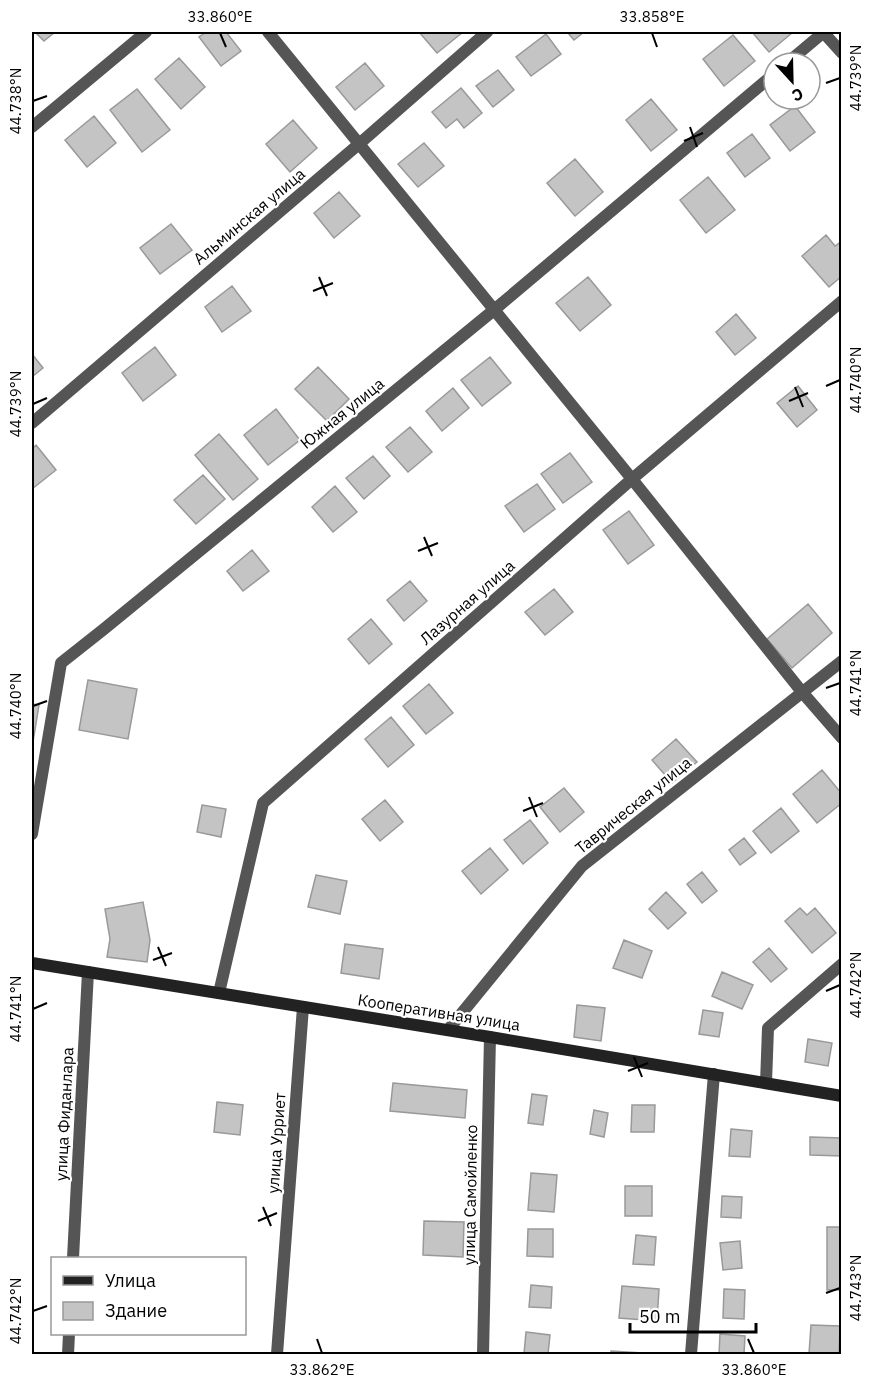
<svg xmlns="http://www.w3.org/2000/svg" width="873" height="1386" viewBox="0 0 873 1386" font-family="'IBM Plex Sans',sans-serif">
<rect width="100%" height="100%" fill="#fff"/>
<path fill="#c4c4c4" stroke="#999" stroke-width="1.5" d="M35,32H55L44,41Z
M206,32H226L241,51L221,66L199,37Z
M419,32H463L437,53Z
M567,32H584L574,40Z
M752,32H791L792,33L769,52Z
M546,34L561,54L531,76L516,57Z
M733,35L755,61L724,86L703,59Z
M179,58L205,87L181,109L155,79Z
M365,63L384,86L355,110L336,87Z
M498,70L514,90L493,107L476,86Z
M461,88L482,113L464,128L457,119L446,128L432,112Z
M137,89L170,130L142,152L110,110Z
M651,99L677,130L651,151L626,120Z
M795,106L815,132L790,151L770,125Z
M94,116L116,143L87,167L65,140Z
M293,120L317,148L290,172L266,144Z
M752,134L770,158L745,177L727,153Z
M424,143L444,166L418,187L398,164Z
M575,159L603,192L575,216L547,183Z
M708,177L735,210L706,233L680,200Z
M339,192L360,216L334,238L314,213Z
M171,224L192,250L160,274L140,248Z
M826,235L835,246L842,241V276L829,287L802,256Z
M588,277L611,305L580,331L556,303Z
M232,286L251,311L222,332L205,307Z
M736,314L756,338L735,355L716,332Z
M155,347L176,375L143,401L122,373Z
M32,354L43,368L32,377Z
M490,357L511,383L482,406L461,380Z
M318,367L349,399L327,421L295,389Z
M798,386L817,410L797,427L777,403Z
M453,388L469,408L442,431L426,411Z
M276,409L300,440L268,465L244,435Z
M410,427L432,452L408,472L386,447Z
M219,434L258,479L233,500L195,455Z
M36,445L56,470L32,489V449Z
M570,453L592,482L563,503L541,474Z
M373,456L390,476L364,499L346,478Z
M203,475L225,499L196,524L174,500Z
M537,484L555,509L524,532L505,506Z
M335,486L357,512L333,532L312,507Z
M629,511L654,545L628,564L603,530Z
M252,550L269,571L243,591L227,571Z
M410,581L427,601L404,621L387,600Z
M554,589L573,612L545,635L525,612Z
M808,604L832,633L792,668L767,639Z
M371,619L392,644L369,664L348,639Z
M88,680L137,689L128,739L79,730Z
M429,684L453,713L426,734L403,706Z
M32,704L39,705L33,742H32Z
M391,717L414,745L388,767L365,739Z
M676,739L697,762L672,783L652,760Z
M822,770L842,794V803L817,823L793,794Z
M564,788L584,812L560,832L540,807Z
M385,800L403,822L380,841L362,819Z
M202,805L226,809L221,837L197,832Z
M781,808L799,831L771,853L753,831Z
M530,820L548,843L523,864L504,840Z
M744,838L756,853L740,865L729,850Z
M490,848L508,870L481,894L462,871Z
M702,872L717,891L702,903L687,884Z
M316,875L347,881L340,914L308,907Z
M666,892L686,913L668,929L649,909Z
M143,902L150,940L147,962L107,957L110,939L105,909Z
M800,908L807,915L815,908L836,933L812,953L785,921Z
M624,940L652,951L642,978L613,968Z
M345,944L383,949L379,979L341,973Z
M769,948L787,969L771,982L753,962Z
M722,972L753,985L742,1009L712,996Z
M577,1005L605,1008L601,1041L574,1037Z
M703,1010L723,1013L719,1037L699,1034Z
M808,1039L832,1043L828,1066L805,1062Z
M393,1083L467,1090L465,1118L390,1111Z
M532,1094L547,1096L543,1125L528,1123Z
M217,1102L243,1105L240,1135L214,1132Z
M632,1105H655L654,1132H631Z
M594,1110L608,1113L604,1137L590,1134Z
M731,1129L752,1131L750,1157L729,1156Z
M810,1137L842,1138V1156L810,1155Z
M531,1173L557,1175L554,1212L528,1210Z
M625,1186H652V1216H625Z
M722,1196L742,1197L741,1218L721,1217Z
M424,1221L464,1222L463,1257L423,1255Z
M827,1227H842V1290H827Z
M528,1229H553V1257L527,1256Z
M636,1235L656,1237L654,1265L633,1264Z
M740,1241L742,1268L723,1270L720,1243Z
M531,1285L552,1287L551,1308L529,1307Z
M622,1286L659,1289L657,1321L619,1318Z
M724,1289L745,1290L744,1319L723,1318Z
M811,1325L840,1326L839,1354H809Z
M526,1332L550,1335L548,1354H524Z
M720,1334L745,1336L744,1354H719Z
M611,1351L643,1353V1354H611Z"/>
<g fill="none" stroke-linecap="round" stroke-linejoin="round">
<path stroke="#555" stroke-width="12" d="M268,32L632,479L802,692L842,738
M823,32L842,53
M787,63L824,32
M32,127L146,32
M32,423L359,144L487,32
M32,834L61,663L104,629L494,310L774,74
M219,993L263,803L632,479L842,301
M448,1030L582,866L842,661
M766,1083L768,1028L842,964
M73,1258L88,972
M68,1354L69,1334
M277,1354L303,1007
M483,1354L490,1037
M691,1354L714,1074"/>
<path stroke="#222" stroke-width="12" d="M32,963L490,1037L842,1096"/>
</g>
<path fill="none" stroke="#000" stroke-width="2" d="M220,33L226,47M652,33L657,47M826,83L840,78M33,101L47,96M690,127L697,147M684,141L703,133M319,277L327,296M313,291L333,283M826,386L840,380M795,387L803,407M789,401L808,393M33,404L47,398M424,537L432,556M418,551L438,543M826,688L840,683M33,706L47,701M529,797L537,817M523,811L543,803M158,947L166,966M153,960L172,953M826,991L840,985M33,1009L47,1003M634,1057L642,1077M628,1071L648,1063M263,1207L271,1226M258,1221L277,1213M826,1293L840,1288M33,1311L47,1306M317,1339L322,1353M748,1339L754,1353"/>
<g text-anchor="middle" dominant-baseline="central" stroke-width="4.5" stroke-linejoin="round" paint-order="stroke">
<g font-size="16" fill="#000" stroke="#fff">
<text transform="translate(249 216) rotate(-40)">Альминская улица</text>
<text transform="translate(342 413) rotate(-39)">Южная улица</text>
<text transform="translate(467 602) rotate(-41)">Лазурная улица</text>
<text transform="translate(633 805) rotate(-39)">Таврическая улица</text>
<text transform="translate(439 1012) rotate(9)">Кооперативная улица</text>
<text transform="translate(64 1114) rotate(-87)">улица Фиданлара</text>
<text transform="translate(276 1143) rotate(-86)">улица Урриет</text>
<text transform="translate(470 1195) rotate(-89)">улица Самойленко</text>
</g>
</g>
<rect width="873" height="1386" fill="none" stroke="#ffffff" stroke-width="66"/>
<rect x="51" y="1257" width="195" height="78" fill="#ffffff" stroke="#999999" stroke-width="1.5"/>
<rect x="63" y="1276" width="30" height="9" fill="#222222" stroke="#999999" stroke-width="1.5"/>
<text x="105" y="1287" font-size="18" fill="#000000">Улица</text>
<rect x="63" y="1302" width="30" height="18" fill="#c4c4c4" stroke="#999999" stroke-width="1.5"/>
<text x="105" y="1317" font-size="18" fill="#000000">Здание</text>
<g transform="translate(792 81) rotate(158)"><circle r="28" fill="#ffffff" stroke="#999999" stroke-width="1.5"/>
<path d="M0-4.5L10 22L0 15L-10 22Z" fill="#000000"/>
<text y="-9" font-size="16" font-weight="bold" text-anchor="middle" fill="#000000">С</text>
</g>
<path d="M630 1323v9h126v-9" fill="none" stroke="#000000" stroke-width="3"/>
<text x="639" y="1323" font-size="18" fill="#000000" stroke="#ffffff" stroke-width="4.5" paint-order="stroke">50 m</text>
<rect x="33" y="33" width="807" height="1320" fill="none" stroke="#000" stroke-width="2"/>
<g font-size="15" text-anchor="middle" fill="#000">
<text x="220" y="22">33.860°E</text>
<text x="652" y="22">33.858°E</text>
<text transform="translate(856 78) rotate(-90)" y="5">44.739°N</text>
<text transform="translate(16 101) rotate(-90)" y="5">44.738°N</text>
<text transform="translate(856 380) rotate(-90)" y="5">44.740°N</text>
<text transform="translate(16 404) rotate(-90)" y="5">44.739°N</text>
<text transform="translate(856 683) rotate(-90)" y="5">44.741°N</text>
<text transform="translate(16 706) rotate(-90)" y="5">44.740°N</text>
<text transform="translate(856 985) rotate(-90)" y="5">44.742°N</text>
<text transform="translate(16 1009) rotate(-90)" y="5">44.741°N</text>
<text transform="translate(856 1288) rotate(-90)" y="5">44.743°N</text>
<text transform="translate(16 1311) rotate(-90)" y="5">44.742°N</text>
<text x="322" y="1375">33.862°E</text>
<text x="754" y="1375">33.860°E</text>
</g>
</svg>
